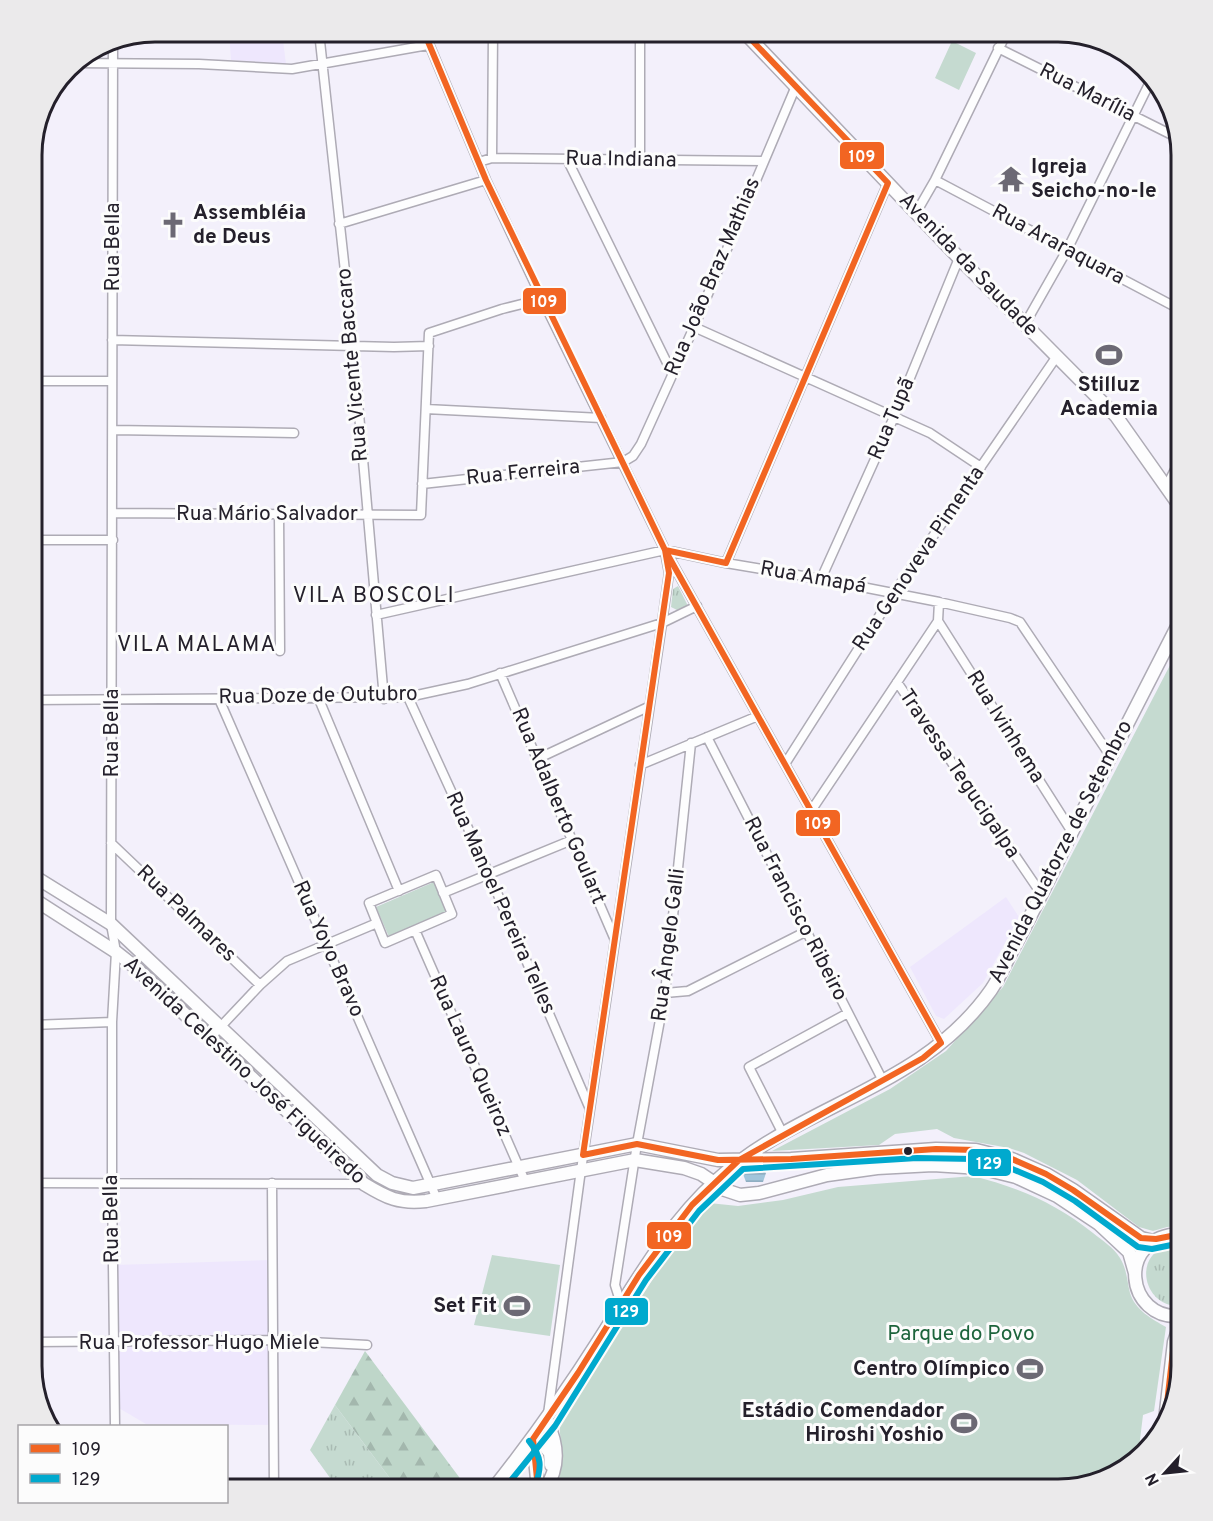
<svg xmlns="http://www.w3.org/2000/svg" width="1213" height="1521" viewBox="0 0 1213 1521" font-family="Overpass,sans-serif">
<defs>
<pattern id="grass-tufts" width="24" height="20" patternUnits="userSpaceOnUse" patternTransform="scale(1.5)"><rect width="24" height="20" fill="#c5dad0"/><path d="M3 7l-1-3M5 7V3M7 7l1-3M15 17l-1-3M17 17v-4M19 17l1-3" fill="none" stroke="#a9bbb3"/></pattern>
<pattern id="forest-firs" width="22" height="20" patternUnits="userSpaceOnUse" patternTransform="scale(1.5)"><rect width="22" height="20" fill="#bed6c9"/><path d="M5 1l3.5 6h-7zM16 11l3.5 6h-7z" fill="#a3b7ad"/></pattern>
<pattern id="water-rules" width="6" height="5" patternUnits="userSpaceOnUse" patternTransform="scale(1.5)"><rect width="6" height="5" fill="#a2c5db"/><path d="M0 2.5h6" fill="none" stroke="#8ba9bc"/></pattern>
</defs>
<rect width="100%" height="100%" fill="#f3f0fb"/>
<path fill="#eee7fd" d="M229,32H282L286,64L231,60Z
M1006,897L1019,917L983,983L944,1019L936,1016L910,967Z
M271,1260V1425L146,1424L117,1407L115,1265Z"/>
<path fill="url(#grass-tufts)" d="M678,586L688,606L677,610L671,607L673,589Z
M1181,1245V1306C1144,1308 1132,1257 1167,1246C1171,1244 1177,1245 1181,1245Z
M335,1405L398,1489H338L310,1450Z"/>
<path fill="url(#forest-firs)" d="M365,1351L465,1485L462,1489H398L335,1405Z"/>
<path fill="#c5dad0" d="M952,41L976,53L959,90L935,78Z
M1181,644V1226L1167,1227L1153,1231L1139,1227L1077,1180L1024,1153L1009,1148L954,1138L937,1129L895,1134L879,1145L772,1151L890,1089L946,1051L1003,987Z
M434,882L447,912L389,937L376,907Z
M973,1176C1020,1188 1055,1203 1093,1233C1103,1241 1113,1247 1120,1258C1127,1269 1127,1281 1130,1293C1135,1310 1152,1319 1166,1327L1154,1411L1143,1415L1138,1456L1127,1469L1058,1489H552C564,1467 561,1445 559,1421L698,1211L709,1203L738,1206L783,1200L838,1187Z
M492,1255L560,1265L550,1336L474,1325Z"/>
<path fill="url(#water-rules)" d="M746,1169H762L766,1173L763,1182H746L743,1174Z"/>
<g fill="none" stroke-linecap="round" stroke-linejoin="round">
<g stroke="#aeabb5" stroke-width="11">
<path id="street" d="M319,32L353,345L384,699
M424,32L486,180L542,299L665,550L941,1043
M113,40L111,924L116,952L112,1022V1184L115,1426
M998,48L1176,137
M73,63L199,64L292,69L428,45
M492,158L493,32
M567,159L672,373
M640,160V32
M479,162L492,158L763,161
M935,180L1181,310
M916,213L935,180L1007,32
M339,224L486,180
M1025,324L1067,250L1152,78
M694,327L930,433L981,467
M112,340L394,347L429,346
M32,381H112
M426,409L601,418
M113,430L294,433
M422,484L623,462L633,456L641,444L694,327L796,86
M1166,487L1181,458
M113,513L421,515L429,333L502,309L542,299
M279,514L280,651
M32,540H113
M726,563L888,183
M821,579L894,417L959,258
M376,615L665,550L726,563L821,579L939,602L1010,618L1020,622L1111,757
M938,621L1072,832
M500,673L615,940
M897,682L1042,895
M318,697L399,891
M408,697L489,874L590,1109
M219,699L437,1199
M32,700L408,697L468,684L662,623L697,606
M707,737L883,1081
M537,759L648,707
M785,764L894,593L1057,356
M640,765L758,716
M811,811L938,621L939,602
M111,843L260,985
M436,875L452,914L385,943L369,903Z
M443,893L572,840
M415,930L525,1181
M665,993L688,991L807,931
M32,1025L112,1022
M210,1038L260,985L287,961L377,923
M783,1134L749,1067L848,1013
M32,1183L364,1184
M272,1183L274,1489
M621,1304L615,1285L637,1144L665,993L691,743
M32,1342L273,1340L367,1345
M548,1414L580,1177L662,623L669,573L666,557"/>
</g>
<g stroke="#aeabb5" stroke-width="15">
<path id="secondary" d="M744,32L959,258L1116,416L1181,508
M32,875L111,924L377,1175L392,1183L413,1188L637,1144L718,1160L791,1159L936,1149L976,1150L1012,1159L1046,1174L1073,1190L1141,1238L1153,1241
M32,898L116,952L135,967L364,1184C387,1198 399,1204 426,1201L635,1160L684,1168L701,1174L725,1190L740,1195L759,1193L827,1175L877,1168L933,1165L980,1168L1016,1177L1057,1196L1099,1224L1129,1252L1135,1273
M1181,1234C1114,1236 1126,1321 1181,1316
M1164,1429L1174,1342L1181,1322
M536,1435L550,1453L551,1465
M533,1439L538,1489
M493,1489C531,1441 566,1392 599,1340C634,1285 668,1224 717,1180C801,1103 921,1090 991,990C1000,977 1006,962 1013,949C1034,911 1053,871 1072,832C1108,761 1145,690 1181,619
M545,1489C560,1467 558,1445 547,1421"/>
</g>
<use href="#street" stroke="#fdfdfe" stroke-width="8"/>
<use href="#secondary" stroke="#fdfdfe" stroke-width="12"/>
<g stroke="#fcfcfc" stroke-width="10">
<path id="bus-1" d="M424,32L486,180L665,550L941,1043L923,1058L739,1160L692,1205L639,1275L578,1373L533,1439L538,1489
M665,550L669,573L583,1155L637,1144L718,1160L791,1159L936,1149L976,1150L1012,1159L1046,1174L1073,1190L1141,1238L1156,1239L1181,1234
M665,550L726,563L888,183L744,32
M1164,1429L1174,1342L1181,1322"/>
</g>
<g stroke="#fcfcfc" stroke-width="10">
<path id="bus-2" d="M529,1441C542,1457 542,1467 535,1486
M504,1489L555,1426L646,1280L699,1211L743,1169L917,1158L974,1159L1010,1168L1043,1182L1075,1201L1138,1247L1152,1249L1181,1243"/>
</g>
<use href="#bus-1" stroke="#f26522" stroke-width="6"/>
<use href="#bus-2" stroke="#00a9ce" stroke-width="6"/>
</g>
<defs>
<g id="temple-bare" transform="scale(2.07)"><path d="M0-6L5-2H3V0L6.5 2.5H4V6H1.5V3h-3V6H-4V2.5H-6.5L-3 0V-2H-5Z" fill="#6c6974" stroke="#fcfcfc" stroke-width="2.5" paint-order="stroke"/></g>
<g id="church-bare" transform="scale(2.07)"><path d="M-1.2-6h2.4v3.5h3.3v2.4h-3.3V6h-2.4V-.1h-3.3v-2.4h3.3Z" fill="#6c6974" stroke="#fcfcfc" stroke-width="2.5" paint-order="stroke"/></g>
<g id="stadium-bare" transform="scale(2.07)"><path d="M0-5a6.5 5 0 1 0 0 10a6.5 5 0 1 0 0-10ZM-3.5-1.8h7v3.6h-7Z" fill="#6c6974" stroke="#fcfcfc" stroke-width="2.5" paint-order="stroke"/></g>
</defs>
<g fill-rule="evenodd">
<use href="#temple-bare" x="1011" y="179"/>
<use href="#church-bare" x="173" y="225"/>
<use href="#stadium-bare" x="1109" y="355"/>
<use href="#stadium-bare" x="517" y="1306"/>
<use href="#stadium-bare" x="1030" y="1369"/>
<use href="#stadium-bare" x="964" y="1423"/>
</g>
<circle fill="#24202b" stroke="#fcfcfc" stroke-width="2" cx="908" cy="1151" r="5"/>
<g text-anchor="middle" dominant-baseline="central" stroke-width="6" stroke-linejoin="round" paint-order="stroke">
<g font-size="21" fill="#24202b" stroke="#fcfcfc">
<text transform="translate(1087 93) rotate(27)">Rua Marília</text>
<text transform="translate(621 160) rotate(1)">Rua Indiana</text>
<text transform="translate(1058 245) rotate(28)">Rua Araraquara</text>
<text transform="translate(113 247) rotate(-90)">Rua Bella</text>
<text transform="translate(968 265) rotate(46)">Avenida da Saudade</text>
<text transform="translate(713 277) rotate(-67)">Rua João Braz Mathias</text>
<text transform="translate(353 365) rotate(-95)">Rua Vicente Baccaro</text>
<text transform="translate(892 419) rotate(-67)">Rua Tupã</text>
<text transform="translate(523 473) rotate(-6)">Rua Ferreira</text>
<text x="267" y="514">Rua Mário Salvador</text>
<text transform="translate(919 559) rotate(-56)">Rua Genoveva Pimenta</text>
<text transform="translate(813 578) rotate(10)">Rua Amapá</text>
<text transform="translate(318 696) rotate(-1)">Rua Doze de Outubro</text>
<text transform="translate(1005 727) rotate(58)">Rua Ivinhema</text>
<text transform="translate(112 733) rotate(-90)">Rua Bella</text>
<text transform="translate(959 774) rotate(56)">Travessa Tegucigalpa</text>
<text transform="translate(558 806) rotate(67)">Rua Adalberto Goulart</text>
<text transform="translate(1061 852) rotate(-63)">Avenida Quatorze de Setembro</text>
<text transform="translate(500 903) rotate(66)">Rua Manoel Pereira Telles</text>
<text transform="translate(795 909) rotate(63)">Rua Francisco Ribeiro</text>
<text transform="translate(186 914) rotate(44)">Rua Palmares</text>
<text transform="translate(669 945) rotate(-83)">Rua Ângelo Galli</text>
<text transform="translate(328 949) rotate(66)">Rua Yoyo Bravo</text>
<text transform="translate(470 1056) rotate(66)">Rua Lauro Queiroz</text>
<text transform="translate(244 1071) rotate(43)">Avenida Celestino José Figueiredo</text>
<text transform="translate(112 1219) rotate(-91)">Rua Bella</text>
<text x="199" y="1343">Rua Professor Hugo Miele</text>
</g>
<g font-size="21" font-weight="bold" fill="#24202b" stroke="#fcfcfc" text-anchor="end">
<text x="1031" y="167" text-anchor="start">Igreja<tspan x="1031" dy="24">Seicho-no-Ie</tspan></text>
<text x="193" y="213" text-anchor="start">Assembléia<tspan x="193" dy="24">de Deus</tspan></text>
<text x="1109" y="385" text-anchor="middle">Stilluz<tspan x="1109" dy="24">Academia</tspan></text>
<text x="497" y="1306">Set Fit</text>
<text x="1010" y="1369">Centro Olímpico</text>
<text x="944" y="1411">Estádio Comendador<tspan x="944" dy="24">Hiroshi Yoshio</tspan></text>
</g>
<g font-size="21" fill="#1d643c" stroke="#fcfcfc">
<text x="961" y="1334">Parque do Povo</text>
</g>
<g font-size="22" letter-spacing="1.5" fill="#24202b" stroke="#fcfcfc">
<text x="374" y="596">VILA BOSCOLI</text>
<text x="197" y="645">VILA MALAMA</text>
</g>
</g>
<path d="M0 0H1213V1521H0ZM155 42H1058A113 113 0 0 1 1171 155V1366A113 113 0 0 1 1058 1479H155A113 113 0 0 1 42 1366V155A113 113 0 0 1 155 42Z" fill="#ebeaeb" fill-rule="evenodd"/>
<path fill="none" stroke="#24202b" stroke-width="3" d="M155 42H1058A113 113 0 0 1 1171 155V1366A113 113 0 0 1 1058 1479H155A113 113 0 0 1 42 1366V155A113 113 0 0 1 155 42Z"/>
<g stroke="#fcfcfc" stroke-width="2">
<rect x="839" y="141" width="46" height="29" rx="6" fill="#f26522"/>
<rect x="522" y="287" width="45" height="28" rx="6" fill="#f26522"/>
<rect x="795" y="809" width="46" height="28" rx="6" fill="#f26522"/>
<rect x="967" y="1148" width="45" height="29" rx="6" fill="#00a9ce"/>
<rect x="646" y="1221" width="46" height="29" rx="6" fill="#f26522"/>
<rect x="604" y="1297" width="45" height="29" rx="6" fill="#00a9ce"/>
</g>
<g font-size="16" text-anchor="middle" font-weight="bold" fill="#fff">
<text x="862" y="162">109</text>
<text x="544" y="307">109</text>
<text x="818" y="829">109</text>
<text x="989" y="1169">129</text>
<text x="669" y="1242">109</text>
<text x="626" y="1317">129</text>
</g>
<rect x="18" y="1425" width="210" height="78" fill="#fcfcfc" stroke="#a6a4a8" stroke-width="1.5"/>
<rect x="30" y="1444" width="30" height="9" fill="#f26522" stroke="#a6a4a8" stroke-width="1.5"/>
<text x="72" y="1455" font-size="18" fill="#24202b">109</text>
<rect x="30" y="1474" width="30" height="9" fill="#00a9ce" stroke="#a6a4a8" stroke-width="1.5"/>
<text x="72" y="1485" font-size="18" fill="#24202b">129</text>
<g transform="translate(1165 1473) rotate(243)" stroke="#fcfcfc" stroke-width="4.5" paint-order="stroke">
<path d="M0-4.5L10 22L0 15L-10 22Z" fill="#24202b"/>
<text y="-9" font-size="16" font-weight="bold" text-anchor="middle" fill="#24202b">N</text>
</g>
</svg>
